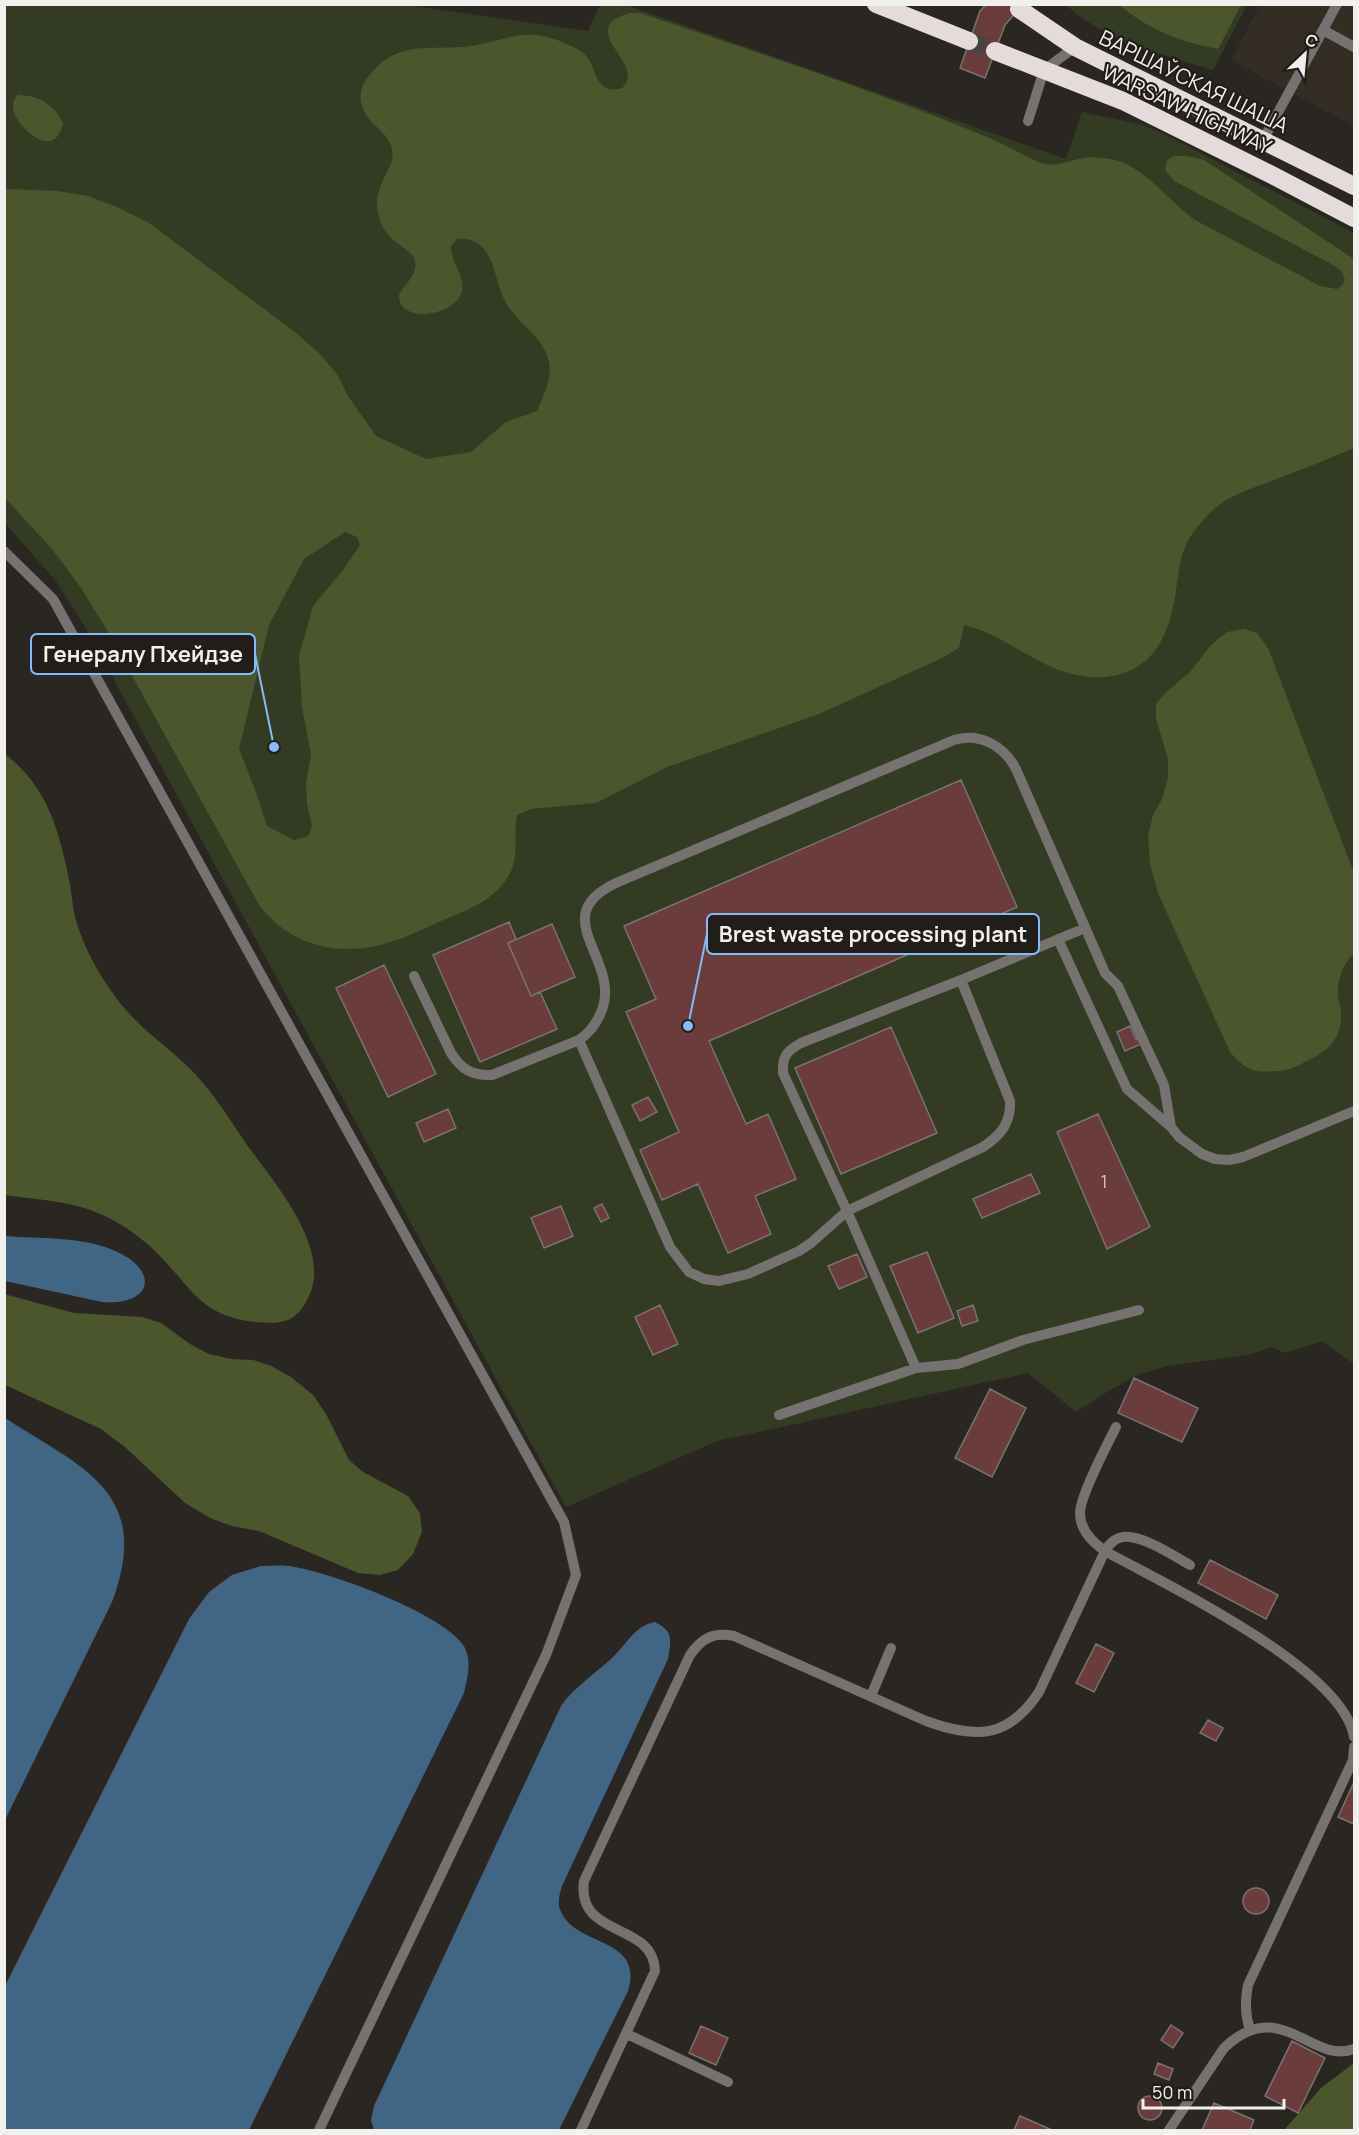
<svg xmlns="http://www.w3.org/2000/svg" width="1359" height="2135" viewBox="0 0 1359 2135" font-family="Manrope,sans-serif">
<rect width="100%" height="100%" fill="#2a2723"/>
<path fill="#342d23" d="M1260,5H1354V126L1231,60Z"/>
<path fill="#343b23" d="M400,4L588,31L600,5H626L1066,159L1082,112L1139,124L1160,132L1354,233V1364L1322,1341L1285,1353L1272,1347L1248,1355L1167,1366L1137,1375L1110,1390L1076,1412L1028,1373L717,1441L566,1507L85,627L56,581L5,523L4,5Z
M1066,5H1247L1213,70C1161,54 1107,42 1066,5Z"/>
<path fill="#4b562d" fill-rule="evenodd" d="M1119,5H1241L1218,49C1178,41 1151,31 1119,5Z
M630,13H640C756,52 873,90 987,137C1004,144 1019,153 1036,161C1054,169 1066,161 1084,158C1092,157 1103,158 1111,159C1145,166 1168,201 1195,220L1320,286L1337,289L1342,286L1345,280L1342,272L1335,266L1176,182L1166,172C1161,149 1191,156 1204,160L1354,259V448C1328,459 1301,470 1274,480C1252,489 1227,495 1210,513C1201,522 1191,533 1186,545C1177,564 1178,587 1173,607C1163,654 1138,680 1089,677C1041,673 1008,635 964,625L959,648L940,659L819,714L667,767L596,803L531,809L517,815C513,835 520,859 508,877C492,902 467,910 441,921C425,928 410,936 394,941C343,958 292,948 259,905L104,625L79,585L52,549L5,498V189L57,191L88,196L117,207L149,223L295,332L320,354L337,374L348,396L376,436L426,459L471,452L506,422L537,411C544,395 552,379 549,362C544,337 518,324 506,303C496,286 496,261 482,247C475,240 467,238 457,239L451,246C450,261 465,275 462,290C459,313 411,323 401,304C399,301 399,298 399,295C403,286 414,278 415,268C419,254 400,247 391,238C383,230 378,218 377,206C376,171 412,160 378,128C365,117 356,102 363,85C366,78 372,72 377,67C404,40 437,51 471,46C507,40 527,26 564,43C572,46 581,50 587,57C596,69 597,94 618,89C623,88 623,88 625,84C642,62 575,28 630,13ZM345,532L357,537L360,545L343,570L313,606L299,656L302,707L311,755L306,783L307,804L312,826L308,836L294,840L267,826L256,792L239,749L269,625L304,559Z
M18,95C38,95 55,105 63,123C61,130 58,140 50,141C35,145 0,110 18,95Z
M1244,629L1257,633L1268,648L1354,873V953C1343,964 1337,979 1338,995C1338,1001 1341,1007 1341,1013C1342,1037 1329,1051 1309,1060C1299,1065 1290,1070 1279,1071C1253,1073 1247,1071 1230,1052L1158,893L1150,864L1148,836L1153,815L1162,799L1168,778V759L1156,719V704L1165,693L1190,672L1211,645L1227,632Z
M4,753C49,788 59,831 70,884C72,897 73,911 77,924C85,950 101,978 117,999C141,1032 178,1052 203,1083C219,1102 233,1124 247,1145C273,1181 332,1248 309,1296C305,1305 299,1314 290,1319C280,1324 266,1323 255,1322C199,1316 191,1286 156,1252C142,1238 125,1226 107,1217C76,1201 39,1200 5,1195Z
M4,1294L74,1313L142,1317L161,1323L190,1344L209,1354L231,1359L253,1360L271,1366L291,1377L313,1395L326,1414L349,1460L363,1472L408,1496L420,1513L422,1532L413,1554L398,1570L380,1575L358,1573L259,1531L232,1526L210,1518L185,1503L125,1447L101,1429L5,1385Z
M1354,2063V2130H1284L1321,2088Z"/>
<path fill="#416684" d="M5,1236C41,1239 79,1236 113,1250C160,1269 154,1306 102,1302L5,1281Z
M5,1418C84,1469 153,1492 112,1602L5,1820Z
M261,1566C270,1566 279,1565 288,1566C326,1570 448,1615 465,1648C472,1663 467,1679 464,1693L249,2130H5V1986L189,1619L209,1592L232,1575Z
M655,1622C674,1631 671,1641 668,1659L562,1886C560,1893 557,1902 560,1909C573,1948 645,1935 628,1991L559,2130H374L371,2120L374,2106L561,1706C575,1686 595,1674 613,1657C627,1644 634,1626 655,1622Z"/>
<path fill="#6a3d3c" stroke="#797271" stroke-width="1.5" d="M987,4H1023L1005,25L985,78L960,68L980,11Z
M961,780L1017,907L709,1041L746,1124L768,1114L796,1179L755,1196L771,1234L728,1253L698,1184L662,1200L640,1150L679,1132L626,1012L656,999L624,926Z
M509,922L516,939L508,943L531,996L540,992L557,1029L480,1062L433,955Z
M552,924L575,977L531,996L508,943Z
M384,965L436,1074L388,1097L336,988Z
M1130,1026L1136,1039L1138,1038L1141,1044L1125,1051L1117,1032Z
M891,1027L937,1133L841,1174L795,1068Z
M648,1097L657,1112L640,1121L632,1105Z
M448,1109L456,1128L424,1142L416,1123Z
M1098,1114L1150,1227L1107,1249L1057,1132Z
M1031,1174L1040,1193L982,1218L973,1199Z
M602,1204L609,1218L601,1222L594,1208Z
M561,1206L573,1236L544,1248L531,1218Z
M927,1252L954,1318L918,1333L890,1266Z
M857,1254L867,1277L839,1289L828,1266Z
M660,1305L678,1344L653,1355L635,1317Z
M973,1305L978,1321L962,1326L957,1311Z
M1134,1378L1198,1408L1182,1442L1118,1413Z
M990,1389L1026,1408L992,1477L955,1458Z
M1210,1560L1278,1595L1266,1619L1198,1583Z
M1096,1644L1114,1653L1094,1692L1076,1683Z
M1208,1720L1223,1728L1216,1741L1200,1733Z
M1354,1782V1824L1338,1817Z
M1243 1901a13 13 0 1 1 26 0a13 13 0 1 1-26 0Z
M1171,2025L1183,2033L1173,2048L1161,2040Z
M701,2026L728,2038L716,2065L689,2053Z
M1292,2041L1325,2058L1298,2113L1265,2096Z
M1158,2063L1173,2069L1169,2080L1154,2074Z
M1138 2108a12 12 0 1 1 24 0a12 12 0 1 1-24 0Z
M1214,2103L1254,2120L1250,2130H1202Z
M1020,2116L1052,2130H1014Z"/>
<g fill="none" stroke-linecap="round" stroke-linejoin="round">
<path stroke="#484541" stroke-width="18" stroke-dasharray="18 9" stroke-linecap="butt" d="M969,41L995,51"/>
<path stroke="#767272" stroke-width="10" d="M1323,30L1337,4
M1028,121L1044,70L1075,47
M1263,140L1323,30L1354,47
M4,551L53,599L564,1522L576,1575L546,1655L319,2130
M1058,939L1127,1089L1171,1127
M414,976L451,1053C461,1069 472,1076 492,1075L579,1040C591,1032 598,1022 603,1007C618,957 546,916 616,883L954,740C980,732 1004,746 1016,769L1105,973L1118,986L1164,1085L1171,1127L1179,1137L1202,1154L1215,1159L1229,1160L1243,1157L1354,1111
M961,980L801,1043C787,1051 782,1056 783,1073L847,1211L916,1368L958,1364L1023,1340L1139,1310
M579,1040L670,1247L689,1272L704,1279L719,1281L748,1274L799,1251L811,1243L847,1211L983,1147C1001,1135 1011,1123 1010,1101L961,980L1085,928
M779,1415L916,1368
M1116,1427C1107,1445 1080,1496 1080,1513C1080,1530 1092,1542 1105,1551C1164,1584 1343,1668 1354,1737
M871,1696L891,1648
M1250,2030C1245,2014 1245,2002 1248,1985L1353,1760L1354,1747
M627,2034L728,2082
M581,2130L655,1971C654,1921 576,1939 584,1881L690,1655C702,1638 713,1632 734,1636L926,1721C976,1739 1008,1739 1039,1692L1105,1551C1109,1544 1115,1538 1123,1537C1141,1534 1174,1556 1190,1565
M1169,2130L1224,2048C1280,1994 1311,2065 1354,2049"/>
<path stroke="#e4dbda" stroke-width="18" d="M876,4L969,41
M1019,9L1075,47L1354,186
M995,51L1123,101L1272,175L1354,218"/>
</g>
<g text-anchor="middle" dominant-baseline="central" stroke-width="4.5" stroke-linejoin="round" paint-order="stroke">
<g font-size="18" fill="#d0c3c1">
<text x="1104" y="1181">1</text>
</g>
<g font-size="21" fill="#f2f0ed" stroke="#211e19">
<text transform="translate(1194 81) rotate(26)">ВАРШАЎСКАЯ ШАША</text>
<text transform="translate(1187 109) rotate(25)">WARSAW HIGHWAY</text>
</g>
</g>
<path fill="none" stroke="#84bcfb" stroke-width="2" d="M274 747L255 654M688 1026L707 934"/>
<g fill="#84bcfb" stroke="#211e19" stroke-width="2">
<circle cx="274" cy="747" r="6"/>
<circle cx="688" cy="1026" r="6"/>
</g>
<g fill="#211e19" stroke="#84bcfb" stroke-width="2">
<rect x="31" y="634" width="224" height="40" rx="6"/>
<rect x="707" y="914" width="332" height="40" rx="6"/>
</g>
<g font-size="22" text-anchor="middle" font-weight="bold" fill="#f2f0ed">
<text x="143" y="662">Генералу Пхейдзе</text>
<text x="873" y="942">Brest waste processing plant</text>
</g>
<rect width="1359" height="2135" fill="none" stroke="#f2f0ed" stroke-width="12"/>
<g transform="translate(1305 54) rotate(26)" stroke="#211e19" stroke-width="4.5" paint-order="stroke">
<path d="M0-4.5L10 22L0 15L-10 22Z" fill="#f2f0ed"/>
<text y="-9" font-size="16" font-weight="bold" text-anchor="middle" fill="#f2f0ed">С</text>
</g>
<path d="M1143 2099v9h141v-9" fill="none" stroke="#f2f0ed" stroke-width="3"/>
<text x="1152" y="2099" font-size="18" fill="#f2f0ed" stroke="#211e19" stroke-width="4.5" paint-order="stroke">50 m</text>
</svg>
